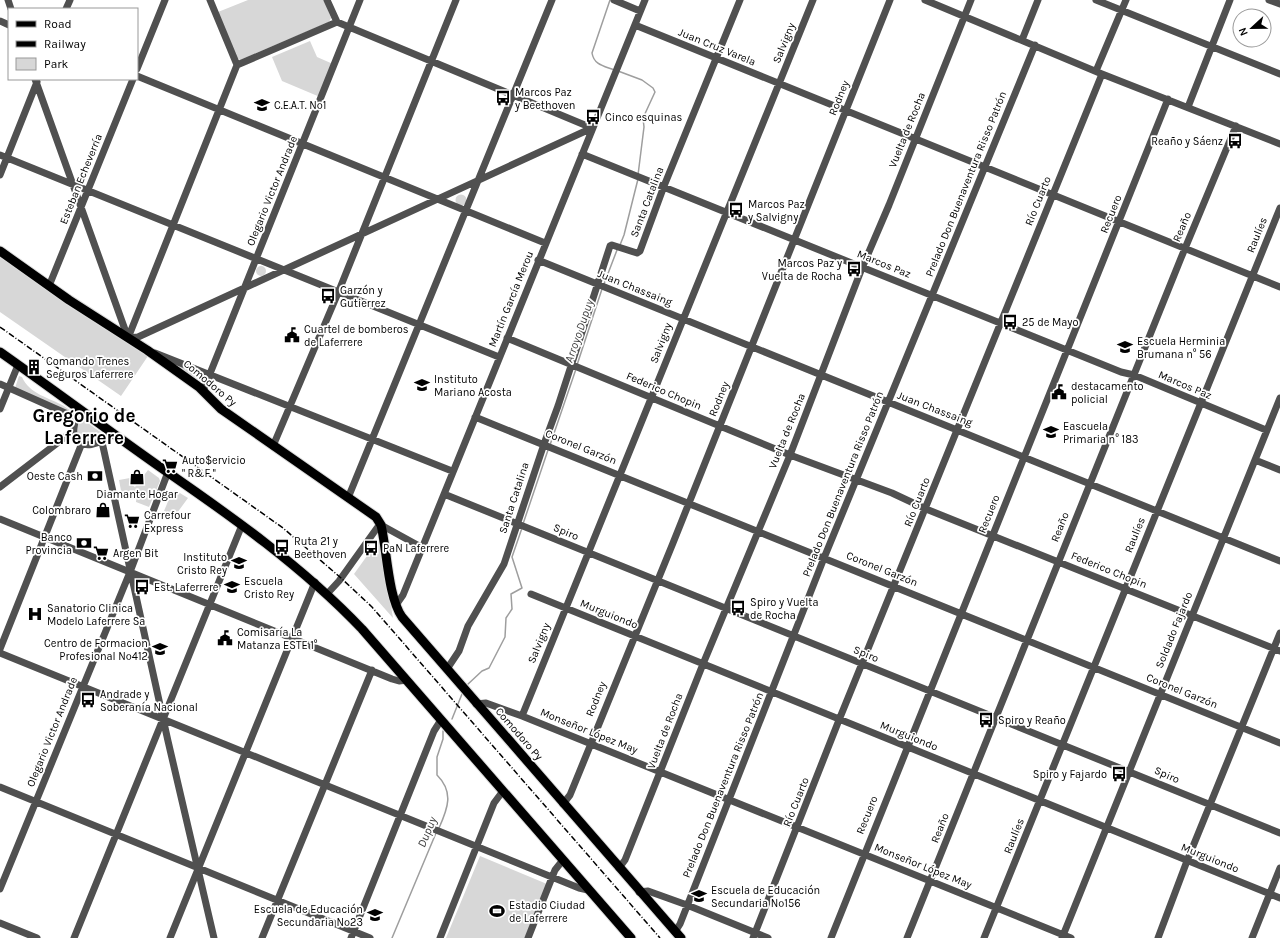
<svg xmlns="http://www.w3.org/2000/svg" width="1280" height="938" viewBox="0 0 1280 938" font-family="Karla,sans-serif">
<rect width="100%" height="100%" fill="#fff"/>
<path fill="#d7d7d7" d="M248,0H324L331,18L329,22L240,60L237,58L218,12Z
M310,41L317,57L333,64L320,97L282,81L272,57Z
M455.5 200a5.5 5.5 0 1 1 11 0a5.5 5.5 0 1 1-11 0Z
M0,255L148,356L121,396L0,312Z
M256 271a5 5 0 1 1 10 0a5 5 0 1 1-10 0Z
M173,364L204,375L206,377L202,385Z
M19,376L22,377C29,394 50,398 64,406C78,415 91,426 105,435C97,444 79,445 77,430C77,427 77,423 78,420L15,388Z
M148,470L159,478L160,481L149,507L136,502L137,492L122,496L119,480L130,478L132,485L135,487Z
M175,490L188,498L177,513L179,514L177,517L164,511L172,492Z
M377,542H380L393,618L354,574Z
M480,856L547,884L525,938H446Z"/>
<g fill="none" stroke-linecap="round" stroke-linejoin="round">
<path stroke="#9e9e9e" stroke-width="1.5" d="M610,0L592,53C594,65 604,66 614,70
M618,71L642,80L653,88L655,92L643,118L644,127L638,175
M620,245L624,235L638,179
M604,284L617,250
M577,365L602,289
M550,445L576,369
M523,524L548,450
M467,685L482,671L489,668L505,637L506,618L512,609L511,594L522,588L512,557L522,528
M452,719L462,694
M439,828C448,808 454,792 437,775V757L443,739V731
M392,938L436,833"/>
<g stroke="#dbdbdb" stroke-width="11">
<path id="major" d="M0,251L69,300L147,350L199,387L221,409L376,517L381,525C387,550 388,597 402,617L681,938
M0,352C54,390 106,429 160,467C231,516 302,566 362,629L631,938"/>
</g>
<path stroke="#505050" stroke-width="7" d="M8,0L11,9
M327,0L337,22
M614,0L640,11
M925,0L1102,74L1280,144
M1096,0L1280,74
M1269,0L1280,4
M66,9L70,0
M0,21L9,25
M337,22L592,128
M635,25L1280,287
M1022,40L1038,0
M237,65L337,22
M137,69L165,0
M1096,71L1126,0
M137,76L545,243
M35,79L128,338
M1188,107L1230,0
M582,154L1121,372L1134,375L1266,430
M0,155L499,357
M0,175L37,82
M538,260L1280,561
M49,286L133,79
M128,338L138,337L592,128
M128,338L237,65L210,0
M507,338L790,455L892,493L926,509L1280,651
M155,353L452,471
M0,384L72,416L75,420C75,425 73,428 74,433C79,453 103,444 111,432
M203,391L360,0
M0,409L18,365
M475,417L1280,743
M102,442L168,741L214,938
M273,446L338,293L456,0
M1255,460L1280,470
M0,487L73,431
M444,494L1280,833
M348,498L552,0
M0,519L392,679L399,681L407,680
M327,594L339,581L377,528L381,525L421,547
M531,594L1280,898
M396,605L403,595L645,0
M0,649L82,443
M0,653L579,888L588,890
M447,669L459,651L468,626L504,564L544,444L558,406L610,246L612,245L637,253L640,251L664,186L740,0
M476,704L486,703L522,716L1071,938
M522,716L813,0
M0,787L370,938
M563,804L570,795L673,543L890,0
M619,868L625,860L703,664L790,455L862,268L889,205L971,0
M0,889L130,572L168,472
M639,892L648,891L687,905L768,938
M0,923L37,938
M675,932L680,924L824,558L1035,45
M74,938L242,525
M170,938L315,582
M262,938L372,670
M351,938L434,731L441,720
M440,938L494,803L503,791
M528,938L555,870L563,860
M753,938L839,720L1102,74
M831,938L1168,99
M907,938L1181,258L1236,126
M984,938L1280,208
M1062,938L1280,398
M1158,938L1187,861L1280,633
M1252,938L1280,868"/>
<use href="#major" stroke="#000" stroke-width="9"/>
<path stroke="#000" stroke-width="1.5" stroke-dasharray="6 2 1 2" stroke-linecap="butt" d="M0,327L283,528L341,578L372,607L660,938"/>
</g>
<defs>
<g id="bus-bare" transform="scale(1.2)"><path d="M-5-6H5V4H4V6H2V4H-2V6H-4V4H-5ZM-3.5-4V0h7V-4ZM-3.5 1.2v1.5H-2V1.2ZM2 1.2v1.5H3.5V1.2Z" fill="#000" stroke="#fff" stroke-width="2.5" paint-order="stroke"/></g>
<g id="school-bare" transform="scale(1.2)"><path d="M0-5L7-2L0 1L-7-2ZM-4 1L0 2.5L4 1V4Q0 6-4 4Z" fill="#000" stroke="#fff" stroke-width="2.5" paint-order="stroke"/></g>
<g id="civic-bare" transform="scale(1.2)"><path d="M-.6-6.5H3V-4.5H.6V-3L4-1V1h2V6H-6V1h2V-1L-.6-3ZM-1.2 2.5V6h2.4V2.5Z" fill="#000" stroke="#fff" stroke-width="2.5" paint-order="stroke"/></g>
<g id="building-bare" transform="scale(1.2)"><path d="M-4-6H4V6H1V3H-1V6H-4ZM-2.5-4.3h1.7v1.8h-1.7ZM.8-4.3h1.7v1.8H.8ZM-2.5-1h1.7V.8h-1.7ZM.8-1h1.7V.8H.8Z" fill="#000" stroke="#fff" stroke-width="2.5" paint-order="stroke"/></g>
<g id="supermarket-bare" transform="scale(1.2)"><path d="M-6-5.5h2.5l.6 2H6L4.5 2H-2.5L-4.4-4H-6ZM-1.5 3.2a1.3 1.3 0 1 0 .1 0ZM3 3.2a1.3 1.3 0 1 0 .1 0Z" fill="#000" stroke="#fff" stroke-width="2.5" paint-order="stroke"/></g>
<g id="bank-bare" transform="scale(1.2)"><path d="M-6-4H6V4H-6ZM0-2.3a2.3 2.3 0 1 0 0 4.6a2.3 2.3 0 1 0 0-4.6Z" fill="#000" stroke="#fff" stroke-width="2.5" paint-order="stroke"/></g>
<g id="shop-bare" transform="scale(1.2)"><path d="M-5-2.5h2.3a2.7 3.5 0 0 1 5.4 0H5L5.5 6h-11ZM-1.5-2.5h3a1.5 2.3 0 0 0-3 0Z" fill="#000" stroke="#fff" stroke-width="2.5" paint-order="stroke"/></g>
<g id="hospital-bare" transform="scale(1.2)"><path d="M-5-5h3v3.5h4V-5h3V5h-3V1.5h-4V5h-3Z" fill="#000" stroke="#fff" stroke-width="2.5" paint-order="stroke"/></g>
<g id="stadium-bare" transform="scale(1.2)"><path d="M0-5a6.5 5 0 1 0 0 10a6.5 5 0 1 0 0-10ZM-3.5-1.8h7v3.6h-7Z" fill="#000" stroke="#fff" stroke-width="2.5" paint-order="stroke"/></g>
</defs>
<g fill-rule="evenodd">
<use href="#bus-bare" x="503" y="98"/>
<use href="#school-bare" x="262" y="105"/>
<use href="#bus-bare" x="593" y="117"/>
<use href="#bus-bare" x="1235" y="141"/>
<use href="#bus-bare" x="736" y="210"/>
<use href="#bus-bare" x="854" y="269"/>
<use href="#bus-bare" x="328" y="296"/>
<use href="#bus-bare" x="1010" y="322"/>
<use href="#civic-bare" x="292" y="335"/>
<use href="#school-bare" x="1125" y="347"/>
<use href="#building-bare" x="34" y="367"/>
<use href="#school-bare" x="422" y="385"/>
<use href="#civic-bare" x="1059" y="392"/>
<use href="#school-bare" x="1051" y="432"/>
<use href="#supermarket-bare" x="170" y="466"/>
<use href="#bank-bare" x="95" y="476"/>
<use href="#shop-bare" x="137" y="477"/>
<use href="#shop-bare" x="103" y="510"/>
<use href="#supermarket-bare" x="132" y="521"/>
<use href="#bank-bare" x="84" y="543"/>
<use href="#bus-bare" x="282" y="547"/>
<use href="#bus-bare" x="371" y="548"/>
<use href="#supermarket-bare" x="101" y="553"/>
<use href="#school-bare" x="239" y="563"/>
<use href="#bus-bare" x="142" y="587"/>
<use href="#school-bare" x="232" y="587"/>
<use href="#bus-bare" x="738" y="608"/>
<use href="#hospital-bare" x="35" y="614"/>
<use href="#civic-bare" x="225" y="638"/>
<use href="#school-bare" x="160" y="649"/>
<use href="#bus-bare" x="88" y="700"/>
<use href="#bus-bare" x="986" y="720"/>
<use href="#bus-bare" x="1119" y="774"/>
<use href="#school-bare" x="699" y="896"/>
<use href="#stadium-bare" x="497" y="911"/>
<use href="#school-bare" x="375" y="915"/>
</g>
<g text-anchor="middle" dominant-baseline="central" stroke-width="3.5" stroke-linejoin="round" paint-order="stroke">
<g font-size="11" fill="#000" stroke="#fff">
<text transform="translate(784 43) rotate(-68)">Salvigny</text>
<text transform="translate(717 47) rotate(22)">Juan Cruz Varela</text>
<text transform="translate(839 98) rotate(-68)">Rodney</text>
<text transform="translate(907 130) rotate(-68)">Vuelta de Rocha</text>
<text transform="translate(81 179) rotate(-68)">Esteban Echeverría</text>
<text transform="translate(966 184) rotate(-68)">Prelado Don Buenaventura Risso Patrón</text>
<text transform="translate(272 191) rotate(-68)">Olegario Victor Andrade</text>
<text transform="translate(1038 201) rotate(-68)">Río Cuarto</text>
<text transform="translate(647 202) rotate(-69)">Santa Catalina</text>
<text transform="translate(1111 214) rotate(-68)">Recuero</text>
<text transform="translate(1182 227) rotate(-67)">Reaño</text>
<text transform="translate(1257 235) rotate(-68)">Raulíes</text>
<text transform="translate(884 264) rotate(22)">Marcos Paz</text>
<text transform="translate(635 288) rotate(22)">Juan Chassaing</text>
<text transform="translate(511 299) rotate(-68)">Martín García Merou</text>
<text transform="translate(661 343) rotate(-69)">Salvigny</text>
<text transform="translate(210 383) rotate(40)">Comodoro Py</text>
<text transform="translate(1185 385) rotate(23)">Marcos Paz</text>
<text transform="translate(664 391) rotate(23)">Federico Chopin</text>
<text transform="translate(719 399) rotate(-68)">Rodney</text>
<text transform="translate(935 409) rotate(21)">Juan Chassaing</text>
<text transform="translate(787 431) rotate(-68)">Vuelta de Rocha</text>
<text transform="translate(581 447) rotate(22)">Coronel Garzón</text>
<text transform="translate(843 484) rotate(-68)">Prelado Don Buenaventura Risso Patrón</text>
<text transform="translate(514 498) rotate(-72)">Santa Catalina</text>
<text transform="translate(917 502) rotate(-68)">Río Cuarto</text>
<text transform="translate(989 514) rotate(-68)">Recuero</text>
<text transform="translate(1060 527) rotate(-68)">Reaño</text>
<text transform="translate(566 532) rotate(23)">Spiro</text>
<text transform="translate(1135 535) rotate(-68)">Raulíes</text>
<text transform="translate(882 569) rotate(22)">Coronel Garzón</text>
<text transform="translate(1109 570) rotate(22)">Federico Chopin</text>
<text transform="translate(609 614) rotate(22)">Murguiondo</text>
<text transform="translate(1174 630) rotate(-68)">Soldado Fajardo</text>
<text transform="translate(539 643) rotate(-68)">Salvigny</text>
<text transform="translate(866 654) rotate(22)">Spiro</text>
<text transform="translate(1182 691) rotate(22)">Coronel Garzón</text>
<text transform="translate(596 699) rotate(-68)">Rodney</text>
<text transform="translate(589 731) rotate(22)">Monseñor López May</text>
<text transform="translate(665 731) rotate(-69)">Vuelta de Rocha</text>
<text transform="translate(52 732) rotate(-68)">Olegario Victor Andrade</text>
<text transform="translate(519 734) rotate(49)">Comodoro Py</text>
<text transform="translate(909 736) rotate(22)">Murguiondo</text>
<text transform="translate(1167 775) rotate(24)">Spiro</text>
<text transform="translate(723 785) rotate(-68)">Prelado Don Buenaventura Risso Patrón</text>
<text transform="translate(796 802) rotate(-68)">Río Cuarto</text>
<text transform="translate(867 815) rotate(-68)">Recuero</text>
<text transform="translate(940 828) rotate(-68)">Reaño</text>
<text transform="translate(1014 836) rotate(-68)">Raulíes</text>
<text transform="translate(1210 858) rotate(22)">Murguiondo</text>
<text transform="translate(923 866) rotate(22)">Monseñor López May</text>
</g>
<g font-size="11" fill="#000" stroke="#fff" text-anchor="start">
<text x="515" y="92">Marcos Paz<tspan x="515" dy="13">y Beethoven</tspan></text>
<text x="274" y="105">C.E.A.T. Nº1</text>
<text x="605" y="117">Cinco esquinas</text>
<text x="1223" y="141" text-anchor="end">Reaño y Sáenz</text>
<text x="748" y="204">Marcos Paz<tspan x="748" dy="13">y Salvigny</tspan></text>
<text x="842" y="263" text-anchor="end">Marcos Paz y<tspan x="842" dy="13">Vuelta de Rocha</tspan></text>
<text x="340" y="290">Garzón y<tspan x="340" dy="13">Gutierrez</tspan></text>
<text x="1022" y="322">25 de Mayo</text>
<text x="304" y="329">Cuartel de bomberos<tspan x="304" dy="13">de Laferrere</tspan></text>
<text x="1137" y="341">Escuela Herminia<tspan x="1137" dy="13">Brumana n° 56</tspan></text>
<text x="46" y="361">Comando Trenes<tspan x="46" dy="13">Seguros Laferrere</tspan></text>
<text x="434" y="379">Instituto<tspan x="434" dy="13">Mariano Acosta</tspan></text>
<text x="1071" y="386">destacamento<tspan x="1071" dy="13">policial</tspan></text>
<text x="1063" y="426">Eascuela<tspan x="1063" dy="13">Primaria n° 183</tspan></text>
<text x="182" y="460">Auto$ervicio<tspan x="182" dy="13">'' R&amp;F ''</tspan></text>
<text x="83" y="476" text-anchor="end">Oeste Cash</text>
<text x="137" y="494" text-anchor="middle">Diamante Hogar</text>
<text x="91" y="510" text-anchor="end">Colombraro</text>
<text x="144" y="515">Carrefour<tspan x="144" dy="13">Express</tspan></text>
<text x="72" y="537" text-anchor="end">Banco<tspan x="72" dy="13">Provincia</tspan></text>
<text x="294" y="541">Ruta 21 y<tspan x="294" dy="13">Beethoven</tspan></text>
<text x="383" y="548">PaN Laferrere</text>
<text x="113" y="553">Argen Bit</text>
<text x="227" y="557" text-anchor="end">Instituto<tspan x="227" dy="13">Cristo Rey</tspan></text>
<text x="244" y="581">Escuela<tspan x="244" dy="13">Cristo Rey</tspan></text>
<text x="154" y="587">Est. Laferrere</text>
<text x="750" y="602">Spiro y Vuelta<tspan x="750" dy="13">de Rocha</tspan></text>
<text x="47" y="608">Sanatorio Clinica<tspan x="47" dy="13">Modelo Laferrere Sa</tspan></text>
<text x="237" y="632">Comisaría La<tspan x="237" dy="13">Matanza ESTE 1°</tspan></text>
<text x="148" y="643" text-anchor="end">Centro de Formacion<tspan x="148" dy="13">Profesional Nº412</tspan></text>
<text x="100" y="694">Andrade y<tspan x="100" dy="13">Soberanía Nacional</tspan></text>
<text x="998" y="720">Spiro y Reaño</text>
<text x="1107" y="774" text-anchor="end">Spiro y Fajardo</text>
<text x="711" y="890">Escuela de Educación<tspan x="711" dy="13">Secundaria Nº156</tspan></text>
<text x="509" y="905">Estadio Ciudad<tspan x="509" dy="13">de Laferrere</tspan></text>
<text x="363" y="909" text-anchor="end">Escuela de Educación<tspan x="363" dy="13">Secundaria Nº23</tspan></text>
</g>
<g font-size="12" font-style="italic" fill="#3f3f3f" stroke="#fff">
<text transform="translate(579 331) rotate(-71)">Arroyo Dupuy</text>
<text transform="translate(427 832) rotate(-67)">Dupuy</text>
</g>
<g font-size="19" font-weight="bold" fill="#000" stroke="#fff">
<text x="84" y="416">Gregorio de<tspan x="84" dy="22">Laferrere</tspan></text>
</g>
</g>
<rect x="8" y="8" width="130" height="72" fill="#ffffff" stroke="#999999"/>
<rect x="16" y="21" width="20" height="6" fill="#000000" stroke="#999999"/>
<text x="44" y="28" font-size="12" fill="#000000">Road</text>
<rect x="16" y="41" width="20" height="6" fill="#000000" stroke="#999999"/>
<text x="44" y="48" font-size="12" fill="#000000">Railway</text>
<rect x="16" y="58" width="20" height="12" fill="#d7d7d7" stroke="#999999"/>
<text x="44" y="68" font-size="12" fill="#000000">Park</text>
<g transform="translate(1252 28) rotate(248)"><circle r="19" fill="#ffffff" stroke="#999999"/>
<path d="M0-3L7 15L0 10L-7 15Z" fill="#000000"/>
<text y="-6" font-size="11" font-weight="bold" text-anchor="middle" fill="#000000">N</text>
</g>
</svg>
